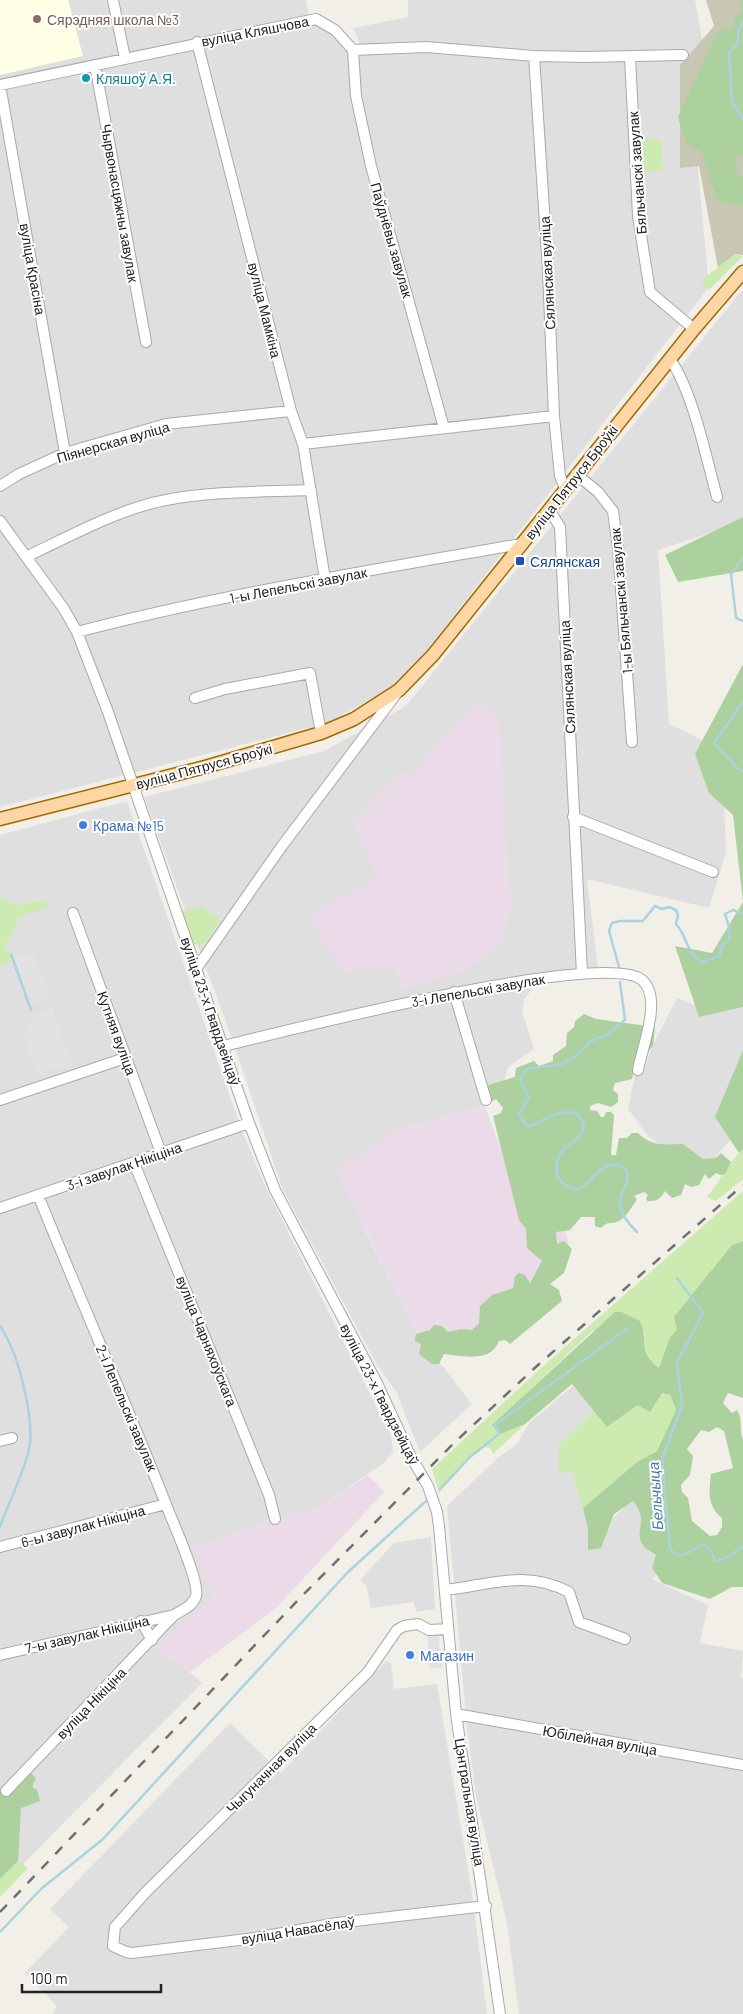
<svg xmlns="http://www.w3.org/2000/svg" width="743" height="2014" viewBox="0 0 743 2014" font-family="Barlow,sans-serif">
<rect width="100%" height="100%" fill="#f2efe9"/>
<path fill="#e0dfdf" d="M0,0H306L311,24L333,35L346,47L360,45L354,28L408,17V0H695L706,61L688,65L709,287L428,649L390,689L327,723L0,807Z
M743,289V522L658,550L669,724L722,749L726,852L709,908L587,879L598,967L542,975L524,1000L522,1011L534,1049L508,1067L502,1089L485,1106L396,1130L366,1232L418,1335L472,1404L420,1452L397,1393L376,1363L283,1190L231,1036L144,797L324,751L406,706Z
M127,801L242,1131L265,1186L391,1436L393,1452L385,1462L320,1507L295,1517L284,1515L195,1548L213,1599L154,1647L166,1659L178,1662L202,1683L22,1865L0,1837V966L11,961L6,945L19,917L45,900L16,905L0,898V835Z
M743,996V1124L705,1170L649,1137L628,1109L636,1070L644,1072L650,1051L677,998L708,1011Z
M573,1386L603,1417L607,1525L636,1495L670,1560L652,1579L708,1605L700,1643L743,1651L741,1678H743V2014H519L507,1923L476,1796L467,1727L447,1506L499,1457L517,1444L529,1423Z
M431,1537L435,1609L416,1612L414,1602L371,1608L366,1585L360,1580L394,1543Z
M386,1661L391,1663L394,1689L437,1684L473,1900L487,2014H53L57,2006L25,1973L69,1927L50,1909L230,1723L281,1773Z"/>
<path fill="#ebdbe8" d="M475,705H487L498,714L511,907L503,939L480,961L461,972L402,990L393,966L378,971L366,968L344,973L309,918L328,904L378,879L353,823L403,771L410,776Z
M485,1106L532,1232L562,1219L567,1235L570,1257L457,1345L418,1335L336,1170L396,1130Z
M368,1475L384,1492L276,1608L190,1672L178,1662L166,1659L154,1647L213,1599L194,1548L284,1515L295,1517L320,1507Z"/>
<path fill="#ffffe5" d="M0,0H68L83,56L0,75Z"/>
<path fill="#c7c7b4" d="M706,0H743V255L735,254L718,268L699,166L680,168V65L714,26Z"/>
<path fill="#cdebb0" d="M642,139H657L661,141L663,170L644,172Z
M735,254L743,256L709,290L700,281Z
M0,897L16,905L45,900L48,907L19,917L6,945L11,961L0,966Z
M201,906L221,920L207,941L199,946L193,943L182,911Z
M743,1150V1179L716,1201L707,1197C719,1183 729,1160 743,1150Z
M743,1191V1241L732,1245L677,1330L670,1337L659,1368C647,1357 641,1349 645,1333L592,1331L493,1425L501,1434L525,1424L493,1454L490,1448L485,1447L471,1457L439,1493L432,1469L541,1368Z
M662,1392L670,1395L676,1410L657,1451L637,1462L583,1508L572,1471L559,1473L558,1446L594,1411L607,1427L638,1405Z
M18,1861L28,1868L0,1897V1879Z"/>
<path fill="#add19e" fill-rule="evenodd" d="M740,0H743V155L734,157L738,177L743,176V206L720,202L710,181L702,152L686,143L678,117L717,32L734,27L735,16L741,13Z
M743,517V571L678,582L665,555Z
M743,664V1007L699,1017L675,946L712,953L743,902L733,815L709,793L695,754Z
M584,1014L596,1019L655,1027L653,1046L635,1065L632,1079L615,1083L613,1090L618,1094V1102L611,1107L598,1103L590,1106V1110L597,1111L601,1117H604L606,1112H611L614,1115L611,1155H616L619,1138H627L632,1133H638C650,1146 666,1145 683,1144L703,1159L716,1158L721,1153L731,1162L725,1174L720,1175L716,1173L709,1179L705,1174L699,1185L691,1187L685,1184L681,1195L672,1198L665,1191C660,1199 657,1202 647,1201L646,1198L648,1195L644,1192L634,1196L637,1200C629,1210 623,1225 608,1223L600,1228L595,1226V1217H581L570,1230L556,1232L557,1244L564,1241L572,1249L564,1273L550,1284L559,1290L562,1301L510,1344L505,1340L499,1341C491,1363 463,1356 444,1354L439,1364H432L419,1354L421,1344L415,1341L416,1334L430,1330L434,1325L442,1326L448,1332L461,1329L472,1330L479,1323L480,1306L492,1295L513,1288L515,1276L519,1273L525,1275L530,1283L542,1261L527,1248L526,1229L519,1220L493,1116L501,1113L503,1108L496,1099L491,1102L487,1100L485,1086L515,1077L516,1068L534,1061L539,1066L553,1061V1055L566,1046L567,1033L574,1027L575,1021Z
M743,1050V1150L739,1153L715,1117Z
M743,1241V1398L728,1393L723,1403L732,1413L737,1410C743,1418 739,1429 743,1441V1587H732L710,1599L662,1583L652,1568L656,1555C652,1552 646,1549 643,1545C633,1532 650,1520 633,1501L614,1514L601,1548L588,1550V1529L583,1508L637,1462L657,1451L676,1410L670,1395L662,1393L650,1412L638,1405L607,1427L572,1384L525,1424L501,1434L492,1425L615,1312H621L640,1321C650,1343 635,1348 659,1368L670,1337L677,1330L674,1317L732,1245ZM717,1427L724,1431L733,1468L711,1474C709,1492 707,1506 722,1518V1527L717,1535L710,1536L692,1521L688,1498L682,1492L681,1485L690,1475L693,1456L687,1449L701,1430L709,1432Z
M29,1772L36,1778L32,1787L37,1790L40,1801L21,1808L18,1861L0,1879V1790L14,1776Z"/>
<path fill="#e2e2e2" d="M33,952L50,997L31,1004L14,959Z
M52,1008L72,1062L38,1075L22,1035L34,1014Z
M438,1631L442,1668L430,1669L427,1632Z"/>
<g fill="none" stroke-linecap="round" stroke-linejoin="round">
<path stroke="#aad3df" stroke-width="2.5" d="M743,22L738,30V43L729,52L732,102L743,119
M743,558L731,574L736,618L743,621
M743,702L714,743L740,771H743
M11,954L31,1010
M619,967L609,931L612,923L620,921H643L655,906L662,909L669,907L676,910L678,915L676,924C688,937 686,954 702,962L719,956L723,945L729,940L730,930L725,914L733,910L743,914
M620,982L625,1020L606,1035L591,1041L581,1052L563,1064L526,1069L520,1080L529,1098L519,1114L526,1125L531,1126C543,1120 569,1104 580,1117C584,1122 585,1127 582,1131C579,1140 569,1143 563,1150C554,1161 553,1178 567,1186C591,1201 595,1151 625,1169C638,1188 599,1195 637,1232
M677,1278L703,1313L677,1363L682,1406L662,1459L670,1548C679,1565 693,1548 704,1544L712,1552L715,1561C734,1558 730,1552 743,1547
M0,1326C18,1352 33,1412 30,1444C28,1463 7,1507 0,1527
M440,1489L470,1457L499,1434L495,1425L628,1328
M0,1932L41,1889L103,1839L347,1573L426,1501"/>
<g stroke="#a9a9a9" stroke-width="12">
<path id="minor" d="M113,0L125,58
M197,42L291,411L303,444L325,579
M353,50L356,96L371,166L444,428
M534,56L548,270L554,416L560,476L565,488
M630,57L638,216L650,292L694,329
M95,65L146,342
M670,359C693,392 706,457 717,497
M303,444L554,416
M65,453L0,85L316,19L335,30L353,50L426,47L534,56L585,57L683,55
M576,474L598,492L613,511L618,548L632,742
M0,486L19,474L65,453L166,424L291,411
M549,509L560,527L582,974
M0,521L64,609L77,632L108,712L249,1123L275,1190L377,1383L410,1455L428,1486L437,1512L439,1526L456,1714L500,2014
M28,556C70,536 119,509 166,500C212,491 263,492 311,490
M77,632C223,594 373,570 521,544
M195,698L225,689L310,673L321,733
M573,817L713,872
M73,913L161,1153
M196,969L282,846L397,693
M454,992L486,1100
M223,1046C283,1032 605,948 642,980C663,998 642,1047 638,1070
M0,1100L125,1058
M134,1163L269,1495L275,1519
M0,1208L249,1123
M0,1441L12,1438
M0,1547L166,1504
M445,1590C490,1585 526,1569 569,1592L579,1622L625,1639
M141,1621L152,1640
M448,1629L429,1630L418,1624L404,1626L397,1630L368,1672L145,1893L115,1927L113,1946L126,1952L132,1953L255,1938L337,1923L486,1906
M0,1655L174,1615C182,1610 193,1606 196,1596C200,1582 173,1523 167,1507C126,1402 80,1299 38,1195
M456,1714L743,1765
M6,1791L174,1615"/>
</g>
<g stroke="#a06b00" stroke-width="15">
<path id="major" d="M0,819L205,767L321,733L354,719L399,690L433,655L694,329L743,272"/>
</g>
<use href="#minor" stroke="#fff" stroke-width="10"/>
<use href="#major" stroke="#fcd6a4" stroke-width="12"/>
<path stroke="#707070" stroke-width="2.5" stroke-dasharray="10 10" stroke-linecap="butt" d="M0,1912L299,1599L455,1442L538,1365L743,1185"/>
</g>
<circle fill="#8d6e63" stroke="#fff" stroke-width="2" cx="37" cy="19" r="5"/>
<circle fill="#0f9aa8" stroke="#fff" stroke-width="2" cx="86" cy="78" r="5"/>
<rect fill="#1a4fb4" stroke="#fff" stroke-width="2" x="515" y="556" width="10" height="10" rx="2.5"/>
<g fill="#3f7fe0" stroke="#fff" stroke-width="2">
<circle cx="83" cy="825" r="5"/>
<circle cx="410" cy="1655" r="5"/>
</g>
<g text-anchor="middle" dominant-baseline="central" stroke-width="4" stroke-linejoin="round" paint-order="stroke">
<g font-size="14" fill="#785e54" stroke="#fff" text-anchor="start">
<text x="47" y="19">Сярэдняя школа №3</text>
</g>
<g font-size="14" fill="#222" stroke="#fff">
<text transform="translate(255 31) rotate(-11)">вуліца Кляшчова</text>
<text transform="translate(637 173) rotate(-94)">Бяльчанскі завулак</text>
<text transform="translate(120 203) rotate(80)">Чырвонасцяжны завулак</text>
<text transform="translate(392 240) rotate(74)">Паўднёвы завулак</text>
<text transform="translate(33 269) rotate(80)">вуліца Красіна</text>
<text transform="translate(547 273) rotate(-93)">Сялянская вуліца</text>
<text transform="translate(265 310) rotate(76)">вуліца Мамкіна</text>
<text transform="translate(113 442) rotate(-16)">Піянерская вуліца</text>
<text transform="translate(571 482) rotate(-52)">вуліца Пятруся Броўкі</text>
<text transform="translate(298 585) rotate(-11)">1-ы Лепельскі завулак</text>
<text transform="translate(621 601) rotate(-95)">1-ы Бяльчанскі завулак</text>
<text transform="translate(567 677) rotate(-93)">Сялянская вуліца</text>
<text transform="translate(204 766) rotate(-15)">вуліца Пятруся Броўкі</text>
<text transform="translate(478 990) rotate(-10)">3-і Лепельскі завулак</text>
<text transform="translate(211 1011) rotate(71)">вуліца 23-х Гвардзейцаў</text>
<text transform="translate(117 1033) rotate(70)">Кутняя вуліца</text>
<text transform="translate(124 1166) rotate(-19)">3-і завулак Нікіціна</text>
<text transform="translate(207 1341) rotate(68)">вуліца Чарняхоўскага</text>
<text transform="translate(380 1394) rotate(63)">вуліца 23-х Гвардзейцаў</text>
<text transform="translate(127 1408) rotate(67)">2-і Лепельскі завулак</text>
<text transform="translate(83 1526) rotate(-15)">6-ы завулак Нікіціна</text>
<text transform="translate(87 1634) rotate(-13)">7-ы завулак Нікіціна</text>
<text transform="translate(91 1703) rotate(-46)">вуліца Нікіціна</text>
<text transform="translate(600 1740) rotate(10)">Юбілейная вуліца</text>
<text transform="translate(271 1768) rotate(-45)">Чыгуначная вуліца</text>
<text transform="translate(470 1802) rotate(81)">Цэнтральная вуліца</text>
<text transform="translate(298 1930) rotate(-9)">вуліца Навасёлаў</text>
</g>
<g font-size="14" fill="#0d838f" stroke="#fff" text-anchor="start">
<text x="96" y="78">Кляшоў А.Я.</text>
</g>
<g font-size="14" fill="#164399" stroke="#fff" text-anchor="start">
<text x="530" y="561">Сялянская</text>
</g>
<g font-size="14" fill="#366cbe" stroke="#fff" text-anchor="start">
<text x="93" y="825">Крама №15</text>
<text x="420" y="1655">Магазин</text>
</g>
<g font-size="15" font-style="italic" fill="#4a7aab" stroke="#fff">
<text transform="translate(655 1496) rotate(-94)">Бельчыца</text>
</g>
</g>
<path d="M22 1984v8h139v-8" fill="none" stroke="#222222" stroke-width="2.5"/>
<text x="30" y="1984" font-size="15" fill="#222222" stroke="#ffffff" stroke-width="4" paint-order="stroke">100 m</text>
</svg>
